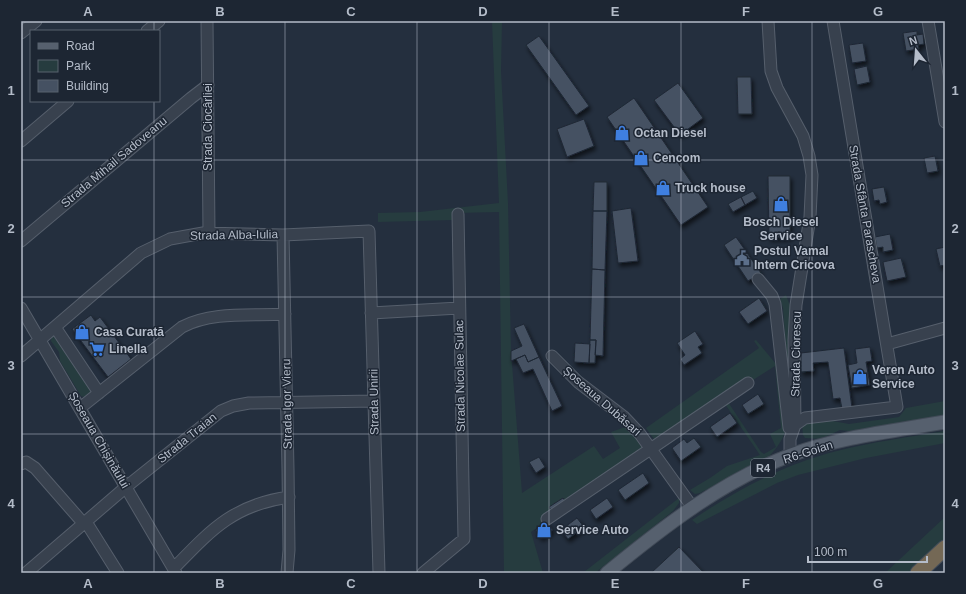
<svg xmlns="http://www.w3.org/2000/svg" width="966" height="594" viewBox="0 0 966 594" font-family="Helvetica,sans-serif">
<defs>
<filter id="shadow"><feDropShadow dx="2" dy="3.5" stdDeviation="2" flood-color="#0009"/></filter>
</defs>
<rect width="100%" height="100%" fill="#242f3e"/>
<path fill="#263c3f" d="M492,21H502L501,71L508,203L511,351L522,493L594,446L603,459L620,448L611,432L628,426L646,448L531,532L543,573H504L499,212L454,213V220L378,222V213L420,212L499,203Z
M786,295L792,311L791,419L783,308L780,299Z
M52,334L90,389L91,396L87,398L81,396L60,361L59,352L51,341Z
M756,340L777,365L779,376L785,432C782,441 775,451 767,458L700,493L695,494L690,490L710,478L727,466L760,455L725,404L728,402L761,452L764,454L776,447L770,434L781,428L775,366L656,442L646,428L759,348L754,341Z
M945,401V416L856,432L840,430L821,439L805,438L803,435L802,425L816,420H828L849,424L899,417L906,408Z
M945,431V443L866,458L798,475L777,483L697,524L692,520C736,490 785,464 837,451C872,442 909,437 945,431Z
M679,498V503L673,511L595,573L584,572Z
M945,517V543L913,573H885Z"/>
<path fill="#455162" stroke="#1f2835" filter="url(#shadow)" d="M917,31V35L923,34L924,44L918,45L919,49L906,51L903,33Z
M539,36L589,106L576,115L526,45Z
M863,43L866,61L852,63L849,45Z
M867,66L870,82L857,85L854,69Z
M737,77H751L752,114H738Z
M678,83L703,118L680,135L654,100Z
M634,98L708,207L681,225L607,117Z
M584,119L594,146L567,157L557,129Z
M935,156L938,171L927,173L924,158Z
M768,176H790V237L769,238Z
M594,182H607V211H593Z
M884,187L887,202L880,204L879,200L874,201L872,189Z
M753,191L757,198L745,205L741,197Z
M741,197L745,205L733,212L728,204Z
M631,208L638,261L618,263L612,211Z
M593,211H607L605,270L592,269Z
M890,234L893,250L883,252V247L877,248L875,237Z
M736,237L761,273L748,281L724,245Z
M945,247V265L940,266L936,249Z
M901,258L906,277L887,281L883,262Z
M592,269L605,270L603,356L595,355L596,340H590Z
M759,298L767,311L748,324L739,312Z
M91,315L95,321L100,317L131,359L108,377L72,329Z
M524,324L539,357L528,362L525,355L511,361V351L522,346L514,328Z
M695,331L703,344L698,347L702,353L684,365L680,359L685,355L677,343Z
M590,340H596L595,363H589Z
M575,343L590,344L589,363L574,362Z
M870,347L872,361L866,362L870,385L852,388L848,365L857,363L855,349Z
M844,348L852,408L842,409L840,398L833,399L828,362L813,363L814,371L801,372V353Z
M525,355L528,362L539,357L562,406L552,411L533,369L523,373L516,359Z
M758,394L764,404L748,414L742,405Z
M730,413L737,423L717,437L710,427Z
M694,438L701,447L681,461L672,448L684,439L687,443Z
M539,457L545,467L536,473L529,462Z
M643,473L649,483L625,500L618,490Z
M563,498L567,503L553,513L549,507Z
M607,498L613,507L596,519L590,510Z
M577,518L584,527L568,539L561,530Z
M547,522L553,530L541,538L535,530Z
M679,547L704,573H651Z"/>
<g fill="none" stroke-linecap="round" stroke-linejoin="round">
<g stroke="#565f6c" stroke-width="13">
<path id="minor" d="M207,21L209,233
M768,21L771,71L777,88L803,136L809,156L812,175L810,217L796,305L794,340L795,425L790,439V456
M928,21L945,122
M147,31L159,21
M21,33L36,21
M21,141L68,101
M283,235L288,469L289,550L287,573
M21,241L191,98L208,85
M758,279L772,296L775,304L789,428
M21,308L176,573
M371,313L459,308
M55,327L99,393
M887,344L945,328
M21,356L141,253L170,239L203,233L283,235L369,231L379,573
M552,356L578,382L624,417L640,434L693,508
M80,408L182,327C212,311 252,316 285,314
M795,425L805,418L897,407L833,21
M21,464L26,462L35,468L84,524
M547,519L748,383
M86,522L118,573
M174,568C211,530 233,505 289,497
M26,573L126,487L221,411L233,406L249,403L374,401
M423,573L464,539L458,214"/>
</g>
<g stroke="#414a57" stroke-width="15">
<path id="major" d="M607,573C663,527 722,481 791,455C840,437 894,431 945,422"/>
</g>
<g stroke="#434c59" stroke-width="17">
<path id="highway" d="M918,573L945,548"/>
</g>
<use href="#minor" stroke="#38414e" stroke-width="11"/>
<use href="#major" stroke="#56606e" stroke-width="13"/>
<use href="#highway" stroke="#746855" stroke-width="15"/>
</g>
<path fill="none" stroke="#b4bcc9" stroke-width="1" stroke-opacity="0.55" d="M154,21V31M285,21V573M417,21V573M549,21V573M681,21V573M812,21V573M154,101V573M21,160H945M21,297H945M21,434H945"/>
<defs>
<g id="shop-bare" transform="scale(1.2)"><path d="M-5-2.5h2.3a2.7 3.5 0 0 1 5.4 0H5L5.5 6h-11ZM-1.5-2.5h3a1.5 2.3 0 0 0-3 0Z" fill="#3f7fe0" stroke="#1d2633" stroke-width="2.5" paint-order="stroke"/></g>
<g id="civic-bare" transform="scale(1.2)"><path d="M-.6-6.5H3V-4.5H.6V-3L4-1V1h2V6H-6V1h2V-1L-.6-3ZM-1.2 2.5V6h2.4V2.5Z" fill="#5c6f8a" stroke="#1d2633" stroke-width="2.5" paint-order="stroke"/></g>
<g id="supermarket-bare" transform="scale(1.2)"><path d="M-6-5.5h2.5l.6 2H6L4.5 2H-2.5L-4.4-4H-6ZM-1.5 3.2a1.3 1.3 0 1 0 .1 0ZM3 3.2a1.3 1.3 0 1 0 .1 0Z" fill="#3f7fe0" stroke="#1d2633" stroke-width="2.5" paint-order="stroke"/></g>
</defs>
<g fill-rule="evenodd">
<use href="#shop-bare" x="622" y="133"/>
<use href="#shop-bare" x="641" y="158"/>
<use href="#shop-bare" x="663" y="188"/>
<use href="#shop-bare" x="781" y="204"/>
<use href="#civic-bare" x="742" y="258"/>
<use href="#shop-bare" x="82" y="332"/>
<use href="#supermarket-bare" x="97" y="349"/>
<use href="#shop-bare" x="860" y="377"/>
<use href="#shop-bare" x="544" y="530"/>
</g>
<g text-anchor="middle" dominant-baseline="central" stroke-width="3" stroke-linejoin="round" paint-order="stroke">
<rect fill="#1d2633" stroke="#878f9c" stroke-width="1" x="751" y="459" width="24" height="18" rx="3"/>
<g font-size="11" font-weight="bold" fill="#b4bcc9">
<text x="763" y="468">R4</text>
</g>
<g font-size="12" fill="#b4bcc9" stroke="#1d2633">
<text transform="translate(208 127) rotate(-90)">Strada Ciocârliei</text>
<text transform="translate(114 162) rotate(-40)">Strada Mihail Sadoveanu</text>
<text transform="translate(865 214) rotate(80)">Strada Sfânta Parascheva</text>
<text transform="translate(234 235) rotate(-1)">Strada Alba-Iulia</text>
<text transform="translate(796 354) rotate(-89)">Strada Ciorescu</text>
<text transform="translate(460 376) rotate(-91)">Strada Nicolae Sulac</text>
<text transform="translate(602 401) rotate(41)">Șoseaua Dubăsari</text>
<text transform="translate(374 402) rotate(-91)">Strada Unirii</text>
<text transform="translate(287 404) rotate(-91)">Strada Igor Vieru</text>
<text transform="translate(187 438) rotate(-39)">Strada Traian</text>
<text transform="translate(99 440) rotate(60)">Șoseaua Chișinăului</text>
<text transform="translate(808 452) rotate(-18)">R6-Goian</text>
</g>
<g font-size="12" font-weight="bold" fill="#b4bcc9" stroke="#1d2633" text-anchor="start">
<text x="634" y="133">Octan Diesel</text>
<text x="653" y="158">Cencom</text>
<text x="675" y="188">Truck house</text>
<text x="781" y="222" text-anchor="middle">Bosch Diesel<tspan x="781" dy="14">Service</tspan></text>
<text x="754" y="251">Postul Vamal<tspan x="754" dy="14">Intern Cricova</tspan></text>
<text x="94" y="332">Casa Curată</text>
<text x="109" y="349">Linella</text>
<text x="872" y="370">Veren Auto<tspan x="872" dy="14">Service</tspan></text>
<text x="556" y="530">Service Auto</text>
</g>
</g>
<rect width="966" height="594" fill="none" stroke="#1d2633" stroke-width="44"/>
<rect x="30" y="30" width="130" height="72" fill="#1d2633" stroke="#59626f"/>
<rect x="38" y="43" width="20" height="6" fill="#56606e" stroke="#59626f"/>
<text x="66" y="50" font-size="12" fill="#b4bcc9">Road</text>
<rect x="38" y="60" width="20" height="12" fill="#263c3f" stroke="#59626f"/>
<text x="66" y="70" font-size="12" fill="#b4bcc9">Park</text>
<rect x="38" y="80" width="20" height="12" fill="#455162" stroke="#59626f"/>
<text x="66" y="90" font-size="12" fill="#b4bcc9">Building</text>
<g transform="translate(916 50) rotate(343)" stroke="#1d2633" stroke-width="3" paint-order="stroke">
<path d="M0-3L7 15L0 10L-7 15Z" fill="#b4bcc9"/>
<text y="-6" font-size="11" font-weight="bold" text-anchor="middle" fill="#b4bcc9">N</text>
</g>
<path d="M808 556v6h119v-6" fill="none" stroke="#b4bcc9" stroke-width="2"/>
<text x="814" y="556" font-size="12" fill="#b4bcc9" stroke="#1d2633" stroke-width="3" paint-order="stroke">100 m</text>
<rect x="22" y="22" width="922" height="550" fill="none" stroke="#b4bcc9" stroke-width="1.5"/>
<g font-size="13" text-anchor="middle" font-weight="bold" fill="#b4bcc9">
<text x="88" y="16">A</text>
<text x="220" y="16">B</text>
<text x="351" y="16">C</text>
<text x="483" y="16">D</text>
<text x="615" y="16">E</text>
<text x="746" y="16">F</text>
<text x="878" y="16">G</text>
<text x="11" y="95">1</text>
<text x="955" y="95">1</text>
<text x="11" y="233">2</text>
<text x="955" y="233">2</text>
<text x="11" y="370">3</text>
<text x="955" y="370">3</text>
<text x="11" y="508">4</text>
<text x="955" y="508">4</text>
<text x="88" y="588">A</text>
<text x="220" y="588">B</text>
<text x="351" y="588">C</text>
<text x="483" y="588">D</text>
<text x="615" y="588">E</text>
<text x="746" y="588">F</text>
<text x="878" y="588">G</text>
</g>
</svg>
